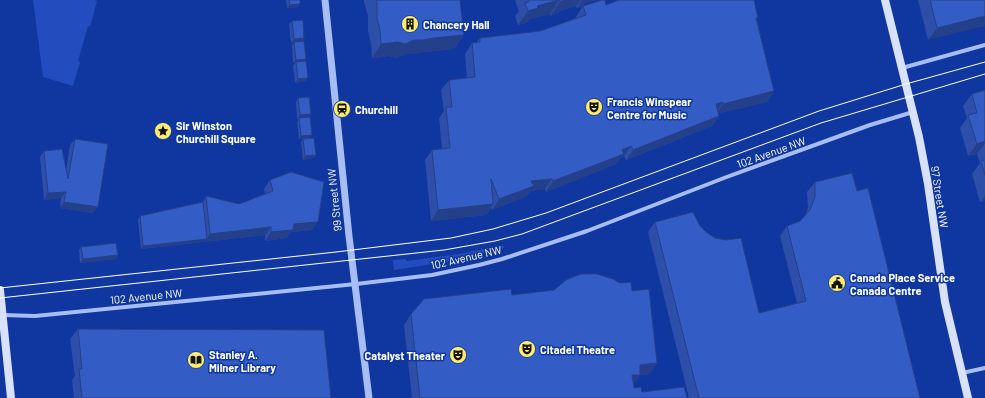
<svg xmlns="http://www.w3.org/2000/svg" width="985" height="398" viewBox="0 0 985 398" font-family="Barlow,sans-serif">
<rect width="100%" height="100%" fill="#10369f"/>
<path fill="#234dbe" d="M33,0H94L97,1L90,27L88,26L78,61L80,62L73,86L43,77Z
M503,245L504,248L459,260L394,270L393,260L406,259L407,261L459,254Z"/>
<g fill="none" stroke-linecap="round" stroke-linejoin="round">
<path stroke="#a7bdf5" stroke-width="4" d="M902,68L985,45
M3,315L35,316L356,284L432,275L479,265L502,259L587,231L724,178L870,125L913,112
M962,373L985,368"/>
<path stroke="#a7bdf5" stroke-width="7" d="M325,0L349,236L369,398"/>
<path stroke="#d8e1fe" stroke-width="8" d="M885,0L919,137L928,184L945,302L968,398
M0,290L11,398"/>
<path stroke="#fff" stroke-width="1" d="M0,288L336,252L451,238L493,229L546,213L819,111L906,84L985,62
M0,298L444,250L495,241L522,234L821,123L985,74"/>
</g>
<path fill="#2d4fa9" d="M286,0H300L298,7L287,8Z
M364,0H460L464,35L454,49L424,52L414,54H405L396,58L388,56L372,58L371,44L368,31V16L364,2Z
M515,0H596L585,3L583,6L577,8L576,6L560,11L558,13L550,16V14L530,19L528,22L518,25L515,16L519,12Z
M918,0H985L928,40Z
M606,5L757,20L774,91L767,102L719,113V116L712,126L626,160L624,156L621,157L616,164L546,192L545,189L530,191L527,196L492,210L491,208L486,215L431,221L425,160L432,150L442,148L439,118L444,111L441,90L449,80L467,78L465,54L472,43H476L480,38L540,31L576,18V17L583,6Z
M292,21L304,38L303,41L304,61L308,78L306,81L295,83L293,66L295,63H293L292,45L294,42L291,43L289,24Z
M985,90V201L980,202L972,174L980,163L977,154L968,156L960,128L967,118L963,106L972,94Z
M298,98L311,114L309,117L310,138L316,155L313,158L303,160L301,142L303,139H299L297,122L299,119H297L296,102Z
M75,139L93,213L60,208L61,198L44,200L40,157L44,151L66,170L70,145Z
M270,180L312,230L291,232L287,238L265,241V235L141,249L138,220L140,216L203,202L206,196L239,204L265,194L264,189Z
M815,182L857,191L920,398H689L648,232L655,222L700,226L759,313L797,303L780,236L787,226L800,221L805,216L808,208L807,192Z
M81,247L118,255L116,259L80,263L79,250Z
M632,291L650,374L640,375L633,385L634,388L642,392L687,398H412L404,325L411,314L512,295Z
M78,329L331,398H74L72,380L75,376L70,339Z"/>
<path fill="#24408a" d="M559,0L550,14L530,19L528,22L518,25L528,11L537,6Z
M566,0H581L576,6L560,11L558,13L550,16L560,2Z
M582,0H596L585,3L583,6L577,8Z
M300,4L298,7L287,8L290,5Z
M985,16V26L928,40L937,28Z
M464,35L454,49L424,52L414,54H405L396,58L388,56L372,58L381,44L433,38Z
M304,38L302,42L291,43L294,39Z
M306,59L304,62L293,63L296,60Z
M308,78L306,81L295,83L298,79Z
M774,91L767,102L716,114L723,104Z
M723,102L716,112V104Z
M311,114L309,117L297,119L300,115Z
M719,116L712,126L626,160L633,150Z
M312,135L310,138L299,139L301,136Z
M985,141V143L977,154L968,156L977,144Z
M631,146L624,156L621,157L616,164L546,192L553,181L622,150Z
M316,155L313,158L303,160L305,156Z
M552,179L545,189L530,191L527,196L492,210L499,199L531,181Z
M66,192L61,198L44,200L48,193Z
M985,196V201L980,202Z
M64,202L98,207L93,213L60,208Z
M493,204L486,215L431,221L438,210Z
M318,222L312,230L291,232L287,238L265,241L271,232L294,224Z
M271,227L265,235L141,249L143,246L207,239L210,234Z
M118,255L116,259L80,263L83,259Z
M657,363L650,374L640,375L633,385L625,386L640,365Z"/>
<path fill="#345cc5" stroke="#24408a" d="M289,0H300V4L290,5Z
M377,0H460L464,35L433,38L424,40H414L405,44L398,42L381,44L380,30L377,18Z
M529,0H559L537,6L538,8L528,11L525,3L529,2Z
M559,0H566L560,2Z
M602,0H605L606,5L619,0H754L758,18H756L774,91L723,104V102L716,104L719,116L633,150L631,146L622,150L624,154L553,181L552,179L531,181L534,186L499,199L491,179L493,204L438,210L432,150L450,148L446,107H452L449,80L475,77L472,43L480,42V38L540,31L586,15L583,6Z
M930,0H985V16L937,28Z
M303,20L304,38L294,39L292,21Z
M304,41L306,59L296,60L294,42Z
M306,61L308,78L298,79L296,62Z
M985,90V141L977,144L968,115L977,113L972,94Z
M309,97L311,114L300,115L298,98Z
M310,117L312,135L301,136L299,118Z
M314,138L316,155L305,156L303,139Z
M75,139L108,144L98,207L64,202L66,192L48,193L44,151L62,149L68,179Z
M985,160V175L981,161Z
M291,172L324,182L318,222L294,224L293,230L271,232V227L210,234L206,196L239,204L273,191L270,180Z
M852,173L857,191L868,188L920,398H699L655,222L693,212L700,226L705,231L715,238L726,240L741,238L759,313L806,301L787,226L800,221L810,210L815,197V182Z
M203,202L207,239L143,246L140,216Z
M116,243L118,255L83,259L81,247Z
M581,274H597L613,279L620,283L631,282L632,291L649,289L657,363L640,365V375H632L634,388L641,387L642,392L684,387L687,398H420L411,314L424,299L511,289L512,295L554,290L566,280L573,277Z
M78,329L324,330L331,398H82L79,369H82Z"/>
<defs>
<g id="building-disc" transform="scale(0.9)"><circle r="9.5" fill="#ffee6b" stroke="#10369f"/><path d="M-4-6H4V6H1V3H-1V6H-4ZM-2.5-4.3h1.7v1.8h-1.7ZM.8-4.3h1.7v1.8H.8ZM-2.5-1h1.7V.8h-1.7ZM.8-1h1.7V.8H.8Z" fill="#111"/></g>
<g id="theatre-disc" transform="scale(0.9)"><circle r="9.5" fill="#ffee6b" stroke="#10369f"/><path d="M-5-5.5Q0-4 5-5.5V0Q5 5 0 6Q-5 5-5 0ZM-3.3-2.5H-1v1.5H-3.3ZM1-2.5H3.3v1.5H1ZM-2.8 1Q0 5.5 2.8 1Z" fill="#111"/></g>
<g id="station-disc" transform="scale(0.9)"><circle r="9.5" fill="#ffee6b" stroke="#10369f"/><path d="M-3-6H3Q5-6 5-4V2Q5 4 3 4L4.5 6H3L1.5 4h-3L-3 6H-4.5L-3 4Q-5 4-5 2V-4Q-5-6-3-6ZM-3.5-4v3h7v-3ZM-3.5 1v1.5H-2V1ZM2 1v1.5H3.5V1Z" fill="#111"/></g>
<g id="sight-disc" transform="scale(0.9)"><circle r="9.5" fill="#ffee6b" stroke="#10369f"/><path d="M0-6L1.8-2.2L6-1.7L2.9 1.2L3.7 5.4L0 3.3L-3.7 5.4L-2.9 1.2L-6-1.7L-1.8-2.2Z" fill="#111"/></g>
<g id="civic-disc" transform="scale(0.9)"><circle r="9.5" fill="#ffee6b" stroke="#10369f"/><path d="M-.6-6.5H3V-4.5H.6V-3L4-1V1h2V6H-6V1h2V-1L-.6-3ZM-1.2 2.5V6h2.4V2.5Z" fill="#111"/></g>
<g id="library-disc" transform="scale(0.9)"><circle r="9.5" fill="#ffee6b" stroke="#10369f"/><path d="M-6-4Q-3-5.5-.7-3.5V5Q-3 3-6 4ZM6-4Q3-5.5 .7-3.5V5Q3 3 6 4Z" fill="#111"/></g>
</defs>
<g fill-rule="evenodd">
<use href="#building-disc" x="410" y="24"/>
<use href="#theatre-disc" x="594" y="107"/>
<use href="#station-disc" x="342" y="109"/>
<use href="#sight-disc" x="163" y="131"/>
<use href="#civic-disc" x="837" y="283"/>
<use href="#theatre-disc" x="527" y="349"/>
<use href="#theatre-disc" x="458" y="355"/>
<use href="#library-disc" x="196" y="360"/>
</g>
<g text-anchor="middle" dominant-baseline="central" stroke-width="3" stroke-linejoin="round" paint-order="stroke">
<g font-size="11" font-weight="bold" fill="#fff" stroke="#10369f" text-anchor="start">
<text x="423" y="24">Chancery Hall</text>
<text x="607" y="101">Francis Winspear<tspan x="607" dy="13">Centre for Music</tspan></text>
<text x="355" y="109">Churchill</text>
<text x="176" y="125">Sir Winston<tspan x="176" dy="13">Churchill Square</tspan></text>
<text x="850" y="277">Canada Place Service<tspan x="850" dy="13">Canada Centre</tspan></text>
<text x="540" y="349">Citadel Theatre</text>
<text x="209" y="354">Stanley A.<tspan x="209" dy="13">Milner Library</tspan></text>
<text x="445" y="355" text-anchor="end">Catalyst Theater</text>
</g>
<g font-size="11" fill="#fff" stroke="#10369f">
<text transform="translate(771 152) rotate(-20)">102 Avenue NW</text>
<text transform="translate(940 197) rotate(81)">97 Street NW</text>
<text transform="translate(334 200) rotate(-96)">99 Street NW</text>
<text transform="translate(466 257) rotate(-13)">102 Avenue NW</text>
<text transform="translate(146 296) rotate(-6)">102 Avenue NW</text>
</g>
</g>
</svg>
